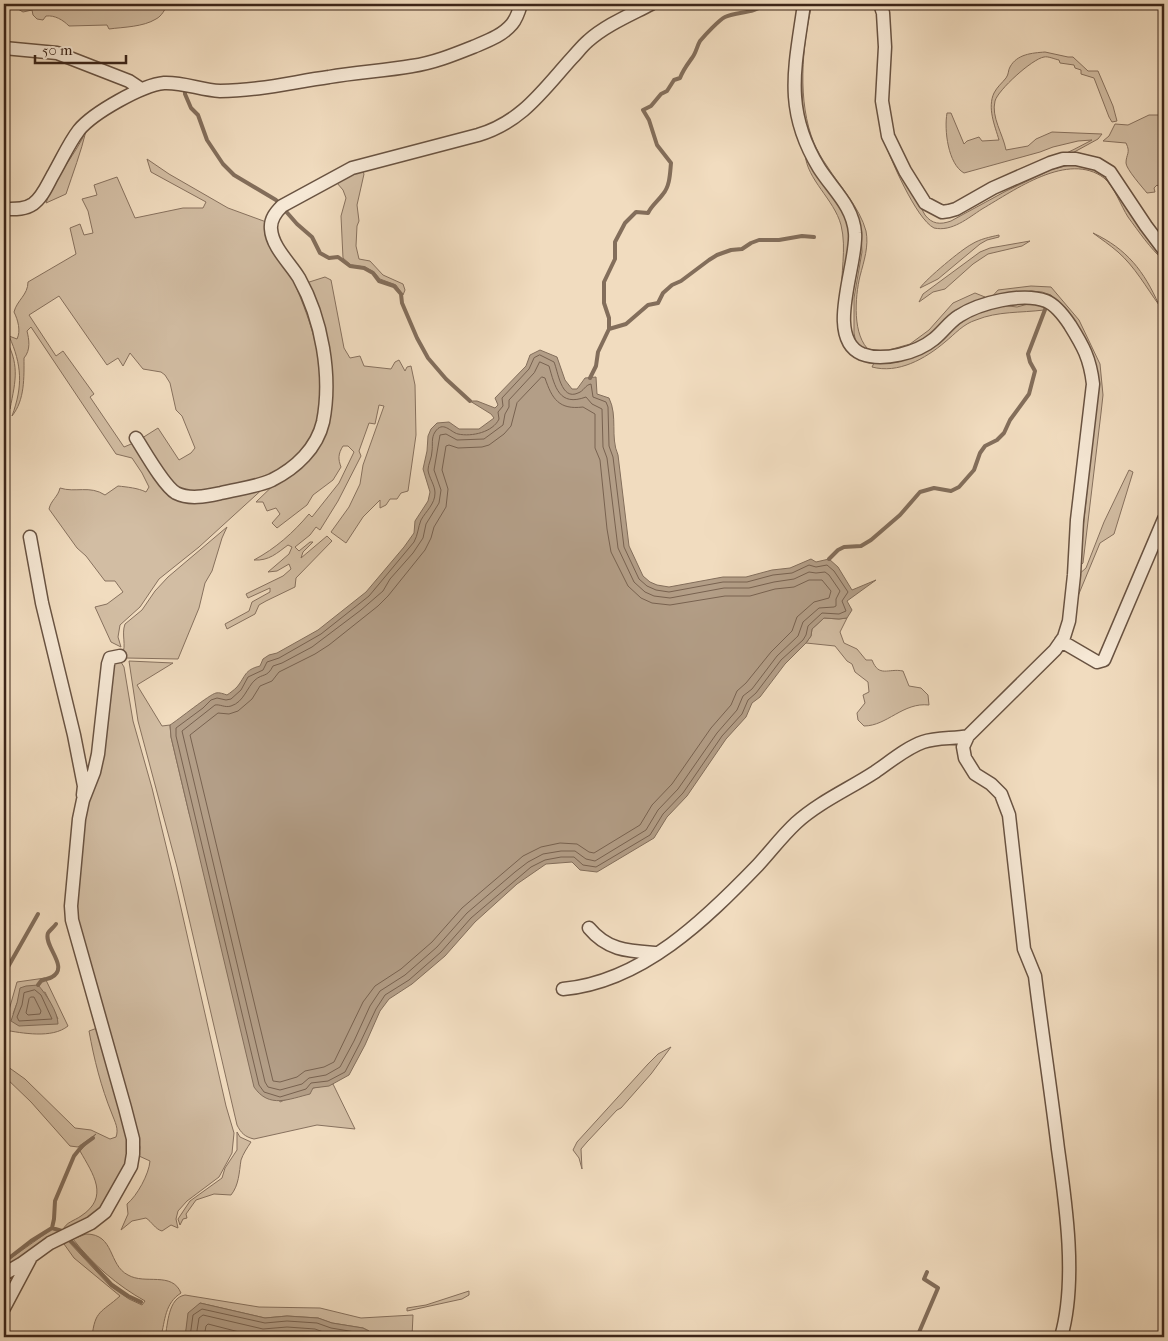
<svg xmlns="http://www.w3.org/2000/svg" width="1168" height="1341" viewBox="0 0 1168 1341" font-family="'IM FELL French Canon',serif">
<rect width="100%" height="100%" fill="#f1dcbf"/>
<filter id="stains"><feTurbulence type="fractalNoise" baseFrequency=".004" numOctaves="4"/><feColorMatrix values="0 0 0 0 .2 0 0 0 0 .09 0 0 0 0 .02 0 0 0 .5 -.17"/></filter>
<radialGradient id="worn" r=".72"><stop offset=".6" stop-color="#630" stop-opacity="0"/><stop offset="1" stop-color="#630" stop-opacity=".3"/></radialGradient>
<path fill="#d2bda3" stroke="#87715e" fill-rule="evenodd" d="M17,4H168C165,9 162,16 156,19C143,27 124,27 109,29L107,25L69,26C63,20 55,15 46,16L43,20L37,19L33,15L32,10L23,12L18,9Z
M809,4H812C802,46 797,102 814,143C817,150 822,159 827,166C839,185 860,208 866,231C869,246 864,261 860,276C855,297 852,336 870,351L889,350L910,344L929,330L953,303L975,293L985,297L928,340L908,350L868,355L856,343L854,333V298L862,252L861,233L823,168L807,133L803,111L801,64Z
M1045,52L1068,57H1073L1088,71H1098L1113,106L1117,121L1112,122L1109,117L1094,78L1081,74V70L1075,68L1074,65L1060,63L1059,60C1054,59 1048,56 1044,57C1032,59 998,90 995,101C991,117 1003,134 1006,150L1028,146L1036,139L1052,132L1102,134L1098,139L1067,156L993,186L954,207L944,210L936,208L931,205L910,175L891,134L888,112C889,119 890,127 893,134C899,149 924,203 939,207C955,212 975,194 988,187C997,182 1009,178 1019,174C1044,164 1068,153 1092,140L1078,141L1053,147L1040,152L964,173C948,164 944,130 947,113H951L964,144L967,141L979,137L982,141L999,140C995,126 987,108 994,93C997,87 1002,83 1006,78C1009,74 1008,70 1010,67C1017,54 1032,53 1045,52Z
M1149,115H1164V161L1162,168L1164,191L1157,185L1154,188L1155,192L1147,193C1143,188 1126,169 1126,163C1126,154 1131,153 1126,143L1103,141L1109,136L1115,124L1128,125Z
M86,131C81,152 73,173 66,194L46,203C54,177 75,156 86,131Z
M883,138L925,215C932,224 940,225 951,221L1006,191L1053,169L1074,164L1093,167L1111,179L1148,239L1164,256V261C1150,248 1139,232 1128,217C1121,206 1114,186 1104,178C1068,151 1015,190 982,209C968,218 952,232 934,228C916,219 890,158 883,138Z
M805,154L847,218L851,239L842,298C840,274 847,249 841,225C834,199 807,180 805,154Z
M147,159L169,174L228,208L269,223C270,244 286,262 294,282C320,343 351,437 272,474C261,479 249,485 237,487C214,491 190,501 171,485L139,440L158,428L179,460L191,453L195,448L182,416L176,410L170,383L165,375L161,372L143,369L130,353L123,366L118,358L107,365L59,296L29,315L56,356L63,351L94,394L90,397L124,447L136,442L167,490L174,497L189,501L246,491L267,485L199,547L159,579L140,607L120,625L118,637L121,647L111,642L95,607L107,604L123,592L115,581H105L86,556L77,548L49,509C51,500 58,497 60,488C75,493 90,485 105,495L118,486C127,487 138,488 146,492L149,487L142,473L132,458L116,454L31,327L27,331C29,339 31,350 24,358C24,377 25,400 12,416C23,386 22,365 9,336L17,339C21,331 18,320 14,312C17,300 28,295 28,282L76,254L70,228L80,224L84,235L93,233L88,211L82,199L97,195L94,185L117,177L135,218L183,208H203L206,202L151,172Z
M351,170H362L364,174L357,205L359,221L357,226L356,246L359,259L370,261L383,275L403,284L405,290L403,295L396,285L380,279L374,272L365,267L351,265L343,258L341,216L346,198L343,190L337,183Z
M1093,233C1127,249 1144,271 1159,305C1146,287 1135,267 1118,252C1110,245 1101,239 1093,233Z
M999,235V237L987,240L980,244L938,279L920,288C926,279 962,249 972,244C980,239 990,237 999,235Z
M1030,241L1022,246L988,254L973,264L945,289L933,292L919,302L923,294L980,252L990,248Z
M325,277L331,280L344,348L350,358L360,356L364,366L391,369L395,362L399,360L405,371L407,367L411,366L415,385L416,435L408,491L401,493L397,499H390L386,505L380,508V500L363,517L346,543L331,532L349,507L360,484L363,465L384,406L379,405L375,424L369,423L359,451L361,456L338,501L320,530L316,527L310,535L295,547L299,551L310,542H313L303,552L301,558L327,536L332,541L296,578L295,587L266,601L259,605L255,614L227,629L225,624L249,611L252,602L270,592V588L248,598L246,594L283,576L291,569L289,564L277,571L268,572L289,554L292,547L288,545C277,553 269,561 254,560C276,548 293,533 309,514L312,517L339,483L354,452L348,446H343C338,454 338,459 341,467L333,480L313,495L307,505L277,528L272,523L280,514L276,508L267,511L263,502H256L284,475L305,458L328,396L303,284Z
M1031,286L1051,287L1079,320L1100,364L1103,395L1101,413L1083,563L1079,567L1096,405V376L1064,310L1051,295L1042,292L1031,291L989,300L998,290Z
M1032,303L1045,306L1044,310C1020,313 998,311 976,320C963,324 955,334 945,342C925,359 898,374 872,367L874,363L898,362L911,357L972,314L1001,305L1017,307Z
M4,336C20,364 16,379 10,409C4,385 4,361 4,336Z
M1129,470L1133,472L1114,534L1100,543L1078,596V575L1086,568L1104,522Z
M227,527L222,538L212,571L205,583L199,608L178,659L126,658L122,655C127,645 121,635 125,624L142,610L155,591L168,577Z
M824,618L839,619L847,618L840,632L844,643L857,649L866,660H872C879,678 888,668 903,671L909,686L921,688L928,695L929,705C903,702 887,726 864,726L858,720L857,713L865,703L863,695L869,692L868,682L855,672L852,664L847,661L835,646L806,643L811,636L812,629Z
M117,660L121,662L124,667L133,721L152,788L178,895L226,1106L234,1133L232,1153L219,1177L187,1201L178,1211L176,1219L178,1228L171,1225L162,1231C155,1229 152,1222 146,1218L132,1221L121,1230L128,1214L127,1204C137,1196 149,1174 150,1161L139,1156L140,1147L76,911L75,876L110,668Z
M129,661L173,663L137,685L162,726L170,725L171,737L189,813L280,1102L313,1088L333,1084L355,1129L317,1125L254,1139C245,1137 241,1133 237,1125L177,867L138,721Z
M45,978L68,1026C52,1039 22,1033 4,1030V1019L7,1017L17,982ZM45,992L58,1019L13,1014L17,1003Z
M100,1027L131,1157L103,1210L4,1271V1263L52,1229L63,1230C66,1222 74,1221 81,1216C110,1197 93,1174 80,1151L96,1134L78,1147L70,1146L31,1102L4,1076V1064L25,1079L75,1128L91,1130L110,1139L116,1137C119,1129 115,1122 112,1114C101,1087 94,1059 89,1031Z
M671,1047L651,1074L621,1108L617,1110L587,1142L581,1149L582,1169L579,1158L573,1150L577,1142L648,1064L658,1054Z
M237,1132L240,1137L251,1142C247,1148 243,1154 241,1160C239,1173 239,1185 231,1195L214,1194L196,1200L186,1214L187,1218L183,1219L180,1225L178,1219L190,1201L222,1178L225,1168L237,1150Z
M86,1234C115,1234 108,1265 128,1275C145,1285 172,1271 181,1293C165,1303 165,1320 161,1337H128L119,1332H98L92,1337C95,1310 101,1313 120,1296L74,1258L64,1244L68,1241L110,1286L129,1299L142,1305L145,1301C118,1286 92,1264 73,1239Z
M469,1291V1295L462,1299L407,1311V1308L426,1305Z
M185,1295L259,1307L320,1308L361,1318L413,1315L412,1337H372L369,1331L363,1328L332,1323L318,1318L287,1316L265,1318L200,1303L187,1326L185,1337H165C168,1324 168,1298 185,1295Z"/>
<path fill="#b39e87" stroke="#836e5b" d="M540,350L557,357L565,380L572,389H577L585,378L596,377L597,394L609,398C618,416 610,437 618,455L629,546L643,576L650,582L657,585L669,587L723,577H746L772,570L790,568L811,559L816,562L829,559L838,567L852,590L876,580L847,601L852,610L847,618L839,619L824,618L812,629L811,636L806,643L785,664L760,697L752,703L746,717L726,739L687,796L667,817L654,838L597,872L580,870L572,862L546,864L517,884L475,922L445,956L412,984L389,999L380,1011L365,1045L349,1075L329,1086L313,1088L310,1094C289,1099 269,1109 254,1087L171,737L170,725C178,720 210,694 216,693C219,692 224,694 227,695C230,693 234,690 237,687C246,676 244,670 260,666L263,659L269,655L277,653L318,630L366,592L404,547L414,533L415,521L428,501L430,492L423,469L427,451L428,436L431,429L437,423L449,422L459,429H479L494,418L491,414L470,401H477L495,408L498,405L495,398L526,366L530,355Z
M38,985C46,994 58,1012 58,1024L19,1026L11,1021L17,1003L20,988L26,986Z
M200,1303L265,1318L287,1316L318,1318L332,1323L363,1328L369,1331L372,1337H185L188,1313Z"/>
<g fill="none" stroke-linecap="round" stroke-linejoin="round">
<path stroke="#786250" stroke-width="1" d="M540,355L554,362C558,371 561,401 578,393C584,391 585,385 591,384L593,397L606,402L608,407L609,446L613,457L624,547L639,579L647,586L656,590L669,592L723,582H747L773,575L792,573L809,565L816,567L827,565L834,571L848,592L842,601L846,611L839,614L822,613L808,626L806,635L803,640L781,660L756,693L748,700L742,714L722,736L683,793L663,814L650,835L596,867L583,865L574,857H561L545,860L531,867L471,918L441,952L409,980L385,995L376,1009L360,1043L345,1072L328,1081L311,1083L306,1089L280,1097L264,1092L259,1085L176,736V728L203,708L211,700L217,698L226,700L231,699L241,690L248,677L263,670L267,662L279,658L321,634L369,596L414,542C418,535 418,527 421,520C426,511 435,504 435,493C435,485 429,478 428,470C428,464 432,458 432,451C433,445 431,438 435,432C443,420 450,432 458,434C472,437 493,432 499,419L498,412L503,406L502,398L529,369L534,358Z
M540,362L549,366C555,387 559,407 586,397L592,404L602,409L603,447L607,458L618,548L634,582L645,592L654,596L670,598L724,588H749L774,582L794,579L809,572L816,573L825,572L829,575L840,591L836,599V606L834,607L819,608L803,622L798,636L777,656L752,689L743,696L737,710L717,733L678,789L658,810L646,830L595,861L586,859L575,851H561L543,854L528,862L515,872L467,913L437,947L405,975L380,991L370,1006L354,1041L340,1067L326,1075L309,1078L302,1084L280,1090L268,1087L265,1082L182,731L215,705C220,704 225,708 231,706C244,702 247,687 255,680C263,673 267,678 273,666L282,663L312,647L361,610L383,591L390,579L413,553L423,538L426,524L439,503L441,490L434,470L440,435L446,434L457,440L484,439L503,425L505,414L509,407V400L534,373Z
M542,377L545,378C552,399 559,410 583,407L595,414V448L600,460L607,529L611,552L628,586L641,598L652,603L670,605L725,596H750L775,589L794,587L809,580H822L831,591L829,598L814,602L797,617L792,631L771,652L746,683L737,691L731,705L711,728L672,784L652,805L640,825L594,853L589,852L577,844L560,843L541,847L523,856L462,908L432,942L401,969L375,986L363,1002L334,1062L324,1067L305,1071L297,1077L280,1082L273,1081L190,735L218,713L229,714L238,711L252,699L260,686L272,681L279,672L315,654L329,645L378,606L388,596L425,550L431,538L434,527L446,507L448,489L442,470L446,446L449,445L458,448L482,447L489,445L504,434L511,426L517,403Z
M35,990L41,995L52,1019L19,1021L17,1017L22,1005L24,993Z
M31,997H34L41,1011L40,1014L28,1015L26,1013L29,999Z
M190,1337L193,1315L202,1309L265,1323L287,1321L317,1323L331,1328L361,1333L367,1337
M196,1337L199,1318L203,1315L263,1329L287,1327L315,1329L329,1334L349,1337
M204,1337L206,1326L208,1324L247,1334L263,1337L288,1335L317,1337"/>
<path stroke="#836e5b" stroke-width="4" d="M185,88V94L191,108L198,115L207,140L223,164L234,175L276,200L297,224L312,237L320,253L329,258L338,257L350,266L364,268L373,273L379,281L394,286L401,294L402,303L417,338L428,358L446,379L470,401
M609,329L626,324L648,305L658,303L663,293L672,285L681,281L709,260L717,255L731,250L742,249L751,243L759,240H779L802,236L814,237
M590,378L596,366L598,352L609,329V318L604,303V282L615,259V242L625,223L636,212L648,213C652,205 658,201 663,194C670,186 670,173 671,163L657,145L649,120L643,110L651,106L661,94L667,91L674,80L680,78C683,70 687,65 692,58C696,53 697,46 700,41C705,35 719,20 725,17C738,11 754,14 764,4
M829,559L838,550L844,547L861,546L871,540L900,515L920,492L934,488L951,491L959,487L974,470L980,453L985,446L997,440L1004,433L1010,420L1029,394L1035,371L1030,362L1028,354L1046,307
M4,974L38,914
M38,985L41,981C44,979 49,979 52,977C70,967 43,946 48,933C50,930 54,927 56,924
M52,1228L54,1219L55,1201L74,1156L82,1146L93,1138
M70,1240L112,1285L128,1296L141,1302
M4,1262L31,1241L52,1228L62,1231
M917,1337L938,1288L924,1279L927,1272"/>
<g stroke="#695342" stroke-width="15">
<path id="minor" d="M804,4C795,68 783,109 819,168C833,190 853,206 855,233C858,263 824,338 862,354C883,362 917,353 934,339C943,332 949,322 959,316C979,303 1022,292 1046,301C1056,305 1064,316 1070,325C1083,346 1090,358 1093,384L1077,520L1074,575L1069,621L1064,637L1055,650L968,736L963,747L965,758L975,774L991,784L1001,794L1009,815L1024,949L1035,976C1042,1033 1051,1091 1058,1149C1066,1205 1077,1282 1061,1337
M880,4L883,13L885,47L882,101L888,136L905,171L925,203L942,212L949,211L956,209L993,188L1050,163L1063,159H1076L1097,164L1110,172L1146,226L1164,250
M4,48L57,53L129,81L141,89
M4,209C14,209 24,210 33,204C43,197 48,183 54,173C62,159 69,143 79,130C93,113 142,85 164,83C183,82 201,90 220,91C257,91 293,82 329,77C356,72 384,71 412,66C433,63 453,55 473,47C487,41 502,36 512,24C517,18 519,11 521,4
M136,438C145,452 164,486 176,493C190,500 207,496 221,493C237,489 257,487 272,480C296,468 317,448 323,422C332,376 322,319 299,278C290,263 272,247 271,229C270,219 276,212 282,206L352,168L478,135C522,122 543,90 572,58C577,53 582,46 588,41C606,25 630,15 651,4
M30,537L42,603L74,735L84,786L83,795
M1061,641L1097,662L1104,660L1164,519
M589,928C608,951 629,951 657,953
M563,989C642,982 706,919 758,865C770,852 782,836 796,823C819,802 849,789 875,772C891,761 906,748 923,742C937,737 954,739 968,736
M4,1274L21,1264L50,1243L91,1223L105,1212L131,1166L133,1154V1139L125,1108L72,920L71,906L79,819L83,800L94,772L98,754L108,664L110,658L120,656
M4,1308L30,1259"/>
</g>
<use href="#minor" stroke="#f6e8d5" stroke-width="12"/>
</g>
<rect width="1168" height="1341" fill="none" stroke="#f1dcbf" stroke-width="20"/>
<rect x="5" y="5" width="1158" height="1331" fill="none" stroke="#3c2519" stroke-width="2.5"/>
<rect x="10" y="10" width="1148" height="1321" fill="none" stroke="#3c2519"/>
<path d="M35 55v8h91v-8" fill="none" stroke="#3c2519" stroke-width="2.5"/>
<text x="42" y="55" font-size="15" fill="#3c2519" stroke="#f6e8d5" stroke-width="4" paint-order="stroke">50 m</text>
<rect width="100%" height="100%" filter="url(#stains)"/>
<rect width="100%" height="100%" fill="url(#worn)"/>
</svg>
